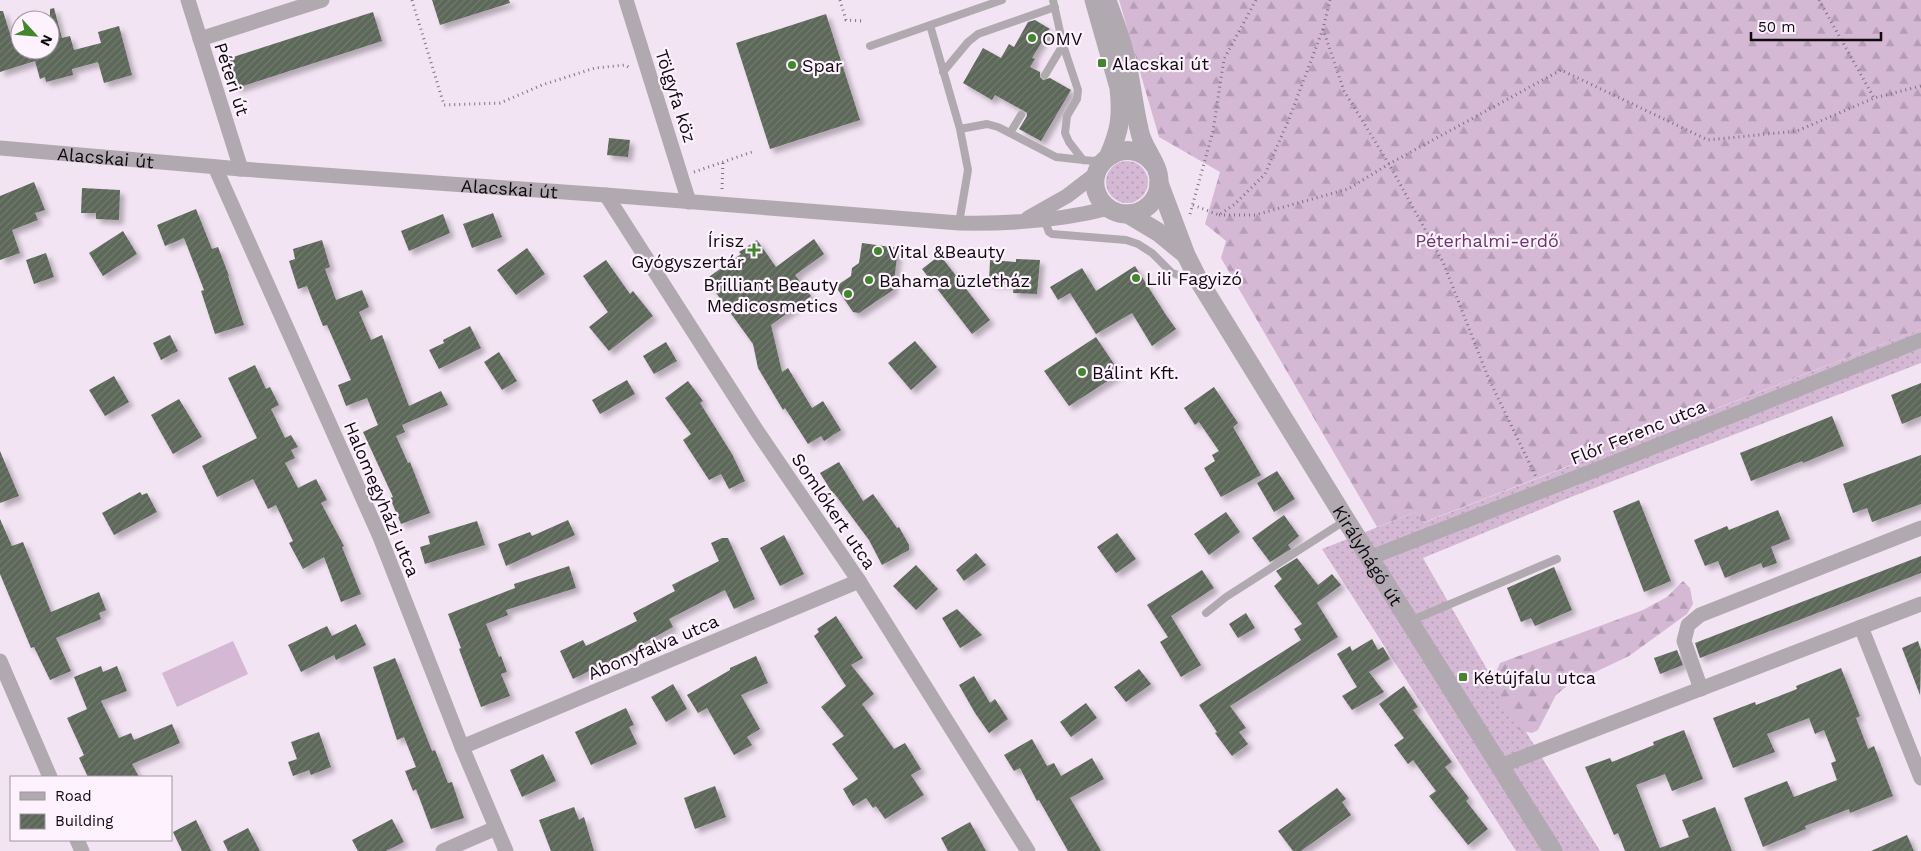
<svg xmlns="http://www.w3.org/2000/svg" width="1921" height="851" viewBox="0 0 1921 851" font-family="'Work Sans',sans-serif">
<defs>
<pattern id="grass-dots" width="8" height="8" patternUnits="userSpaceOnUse" patternTransform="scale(1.25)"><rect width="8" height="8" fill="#d4b8d4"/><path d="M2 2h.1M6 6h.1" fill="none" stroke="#b59db5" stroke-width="1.8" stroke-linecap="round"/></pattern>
<pattern id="forest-firs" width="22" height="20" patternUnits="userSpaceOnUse" patternTransform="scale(1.25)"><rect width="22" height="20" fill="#d4b8d4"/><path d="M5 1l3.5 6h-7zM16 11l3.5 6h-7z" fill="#b59db5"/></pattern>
<pattern id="building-hatch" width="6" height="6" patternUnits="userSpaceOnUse" patternTransform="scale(1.25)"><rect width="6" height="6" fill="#5c6759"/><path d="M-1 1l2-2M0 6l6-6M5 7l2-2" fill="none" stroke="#737b70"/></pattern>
<filter id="shadow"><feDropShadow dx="4.5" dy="4.5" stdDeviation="2.5" flood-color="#0004"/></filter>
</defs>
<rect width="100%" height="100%" fill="#f3e4f3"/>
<path fill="url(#grass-dots)" d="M1106 182a21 21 0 1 1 42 0a21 21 0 1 1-42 0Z
M1921,329V363L1571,497L1423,558L1488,671L1600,851H1516L1322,549L1416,512L1423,523Z"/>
<path fill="url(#forest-firs)" d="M1119,0H1921V329L1422,523L1416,512L1377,527L1221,258L1226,241L1205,224L1220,172L1159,137Z
M1683,581L1690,588L1693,604L1687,614L1629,656L1568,685L1556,695L1538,730L1532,733L1519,730L1507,714L1491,683L1500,663L1643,610L1667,597Z"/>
<path fill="#d4b8d4" d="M233,641L248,674L177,707L162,673Z"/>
<path fill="url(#building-hatch)" filter="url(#shadow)" d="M432,0H509L510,3L440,25Z
M54,8L62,38L70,36L74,50L101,43L98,32L119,26L132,75L104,83L98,62L72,69L73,75L46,82L45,77L40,79L35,61L0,72V11H3L15,50H50V9Z
M373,12L382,41L237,88L227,59Z
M826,14L860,120L770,149L736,43Z
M1035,20L1050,29L1042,34L1043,40L1032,58L1035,59L1030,67L1040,72V77L1043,80L1050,78L1071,90L1041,141L1019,129L1027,116V113L1024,111L995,95L992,100L963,83L983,48L1001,58L1009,44L1014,47L1028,22Z
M609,138L630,140L628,157L607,155Z
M34,182L45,210L35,213L38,220L12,230L20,253L0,260V196Z
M82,188L120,190L119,220L96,219V213H81Z
M196,209L212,249L218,247L229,276H228L244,325L215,334L201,291L204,290L184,238L165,246L157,225Z
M493,213L502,237L472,248L463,224Z
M443,214L450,233L409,251L401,231Z
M123,231L137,254L103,276L89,253Z
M814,239L824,254L795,275L811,296L771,325L782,372L788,368L812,408L823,401L841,430L824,441L821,436L808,444L785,408L783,410L758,368L753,344L706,279L741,254L739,252L757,240L776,267Z
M322,240L330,267L325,269L336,300L362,290L369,307L359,312L371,340L382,335L409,406L441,391L448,405L402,425L405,432L396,436L408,463L410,462L430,513L401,524L390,498L393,497L363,432L378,425L367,398L346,406L338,385L351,380L327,325L323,326L307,286L298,289L289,261L295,259L293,249Z
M862,243L898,248L893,290L859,313L853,312L838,290L839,284L851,276L852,268L859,263Z
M527,248L545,274L516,295L497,270Z
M46,253L54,277L34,284L26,260Z
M940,255L990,320L972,334L922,269Z
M1016,259L1040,260L1037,294L1013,293L1014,284L989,283L990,260L1016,262Z
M606,260L630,294L633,291L653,316L609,351L589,327L608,312L583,276Z
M1135,266L1166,315L1176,329L1152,346L1132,313L1096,334L1070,293L1058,300L1050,287L1082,268L1096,291Z
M470,326L481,348L439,369L429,350L444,343L443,340Z
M170,335L178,351L161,360L153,343Z
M1096,337L1120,373L1069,406L1044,371Z
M915,341L937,367L911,390L888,363Z
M666,342L677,361L654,374L643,356Z
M499,352L517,381L502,390L484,362Z
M255,365L266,389L270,387L279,405L271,409L285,438L291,435L298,447L291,450L295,458L285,463L298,488L316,479L327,500L321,503L344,546L342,547L361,594L341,602L324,557L303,569L289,543L293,541L276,505L268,509L253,479L217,497L202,466L257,438L228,378Z
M114,376L129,402L105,416L89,390Z
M627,380L635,394L600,414L592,400Z
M688,381L703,401L700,403L732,454L745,481L729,489L721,474L709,480L683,440L691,434L665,398Z
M1921,383V416L1902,424L1891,395Z
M1214,387L1238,423L1233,427L1261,475L1221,497L1204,468L1215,461L1212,455L1219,451L1199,422L1195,425L1184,408Z
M179,399L202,437L173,454L151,415Z
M1832,416L1844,446L1803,463L1802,461L1751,481L1740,453Z
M0,451L19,496L0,503Z
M1921,455V504L1872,522L1867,508L1853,513L1843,484Z
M839,462L863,501L873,494L897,528L899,527L909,545V550L882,565L869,540L834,493L833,494L820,473Z
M1277,471L1295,499L1274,512L1257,483Z
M140,492L142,495L147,493L157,512L114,535L102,513Z
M1639,500L1671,581L1644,592L1613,511Z
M1778,510L1790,539L1771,547L1777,563L1763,568L1761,563L1725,578L1718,561L1705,566L1694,540L1727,526L1729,530Z
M1226,512L1240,532L1209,555L1194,534Z
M1284,515L1299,536L1288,545L1291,549L1270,562L1252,538Z
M0,519L12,546L23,542L51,612L99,592L106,610L99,613L101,619L56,638L71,671L50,680L34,647L31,648L0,574Z
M568,520L575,535L506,566L498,544L530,532L532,536Z
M477,521L485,545L425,564L420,547L430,544L428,536Z
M1117,533L1136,559L1116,573L1097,547Z
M784,535L804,574L780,586L760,548Z
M722,538H728L755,599L734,609L725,590L669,619L673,627L625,653L573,679L560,651L583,640L586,646L637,621L633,613L675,591L672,585L719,561L711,543Z
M976,553L986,565L964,581L956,570Z
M1921,556V573L1700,658L1695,643Z
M1297,558L1318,585L1332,574L1341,585L1317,603L1338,637L1230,706L1246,728L1239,732L1248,744L1232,756L1215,733L1217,732L1199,705L1301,640L1294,629L1302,624L1274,586L1282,579L1276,571Z
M916,565L938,589L916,610L893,586Z
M569,566L576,588L506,610L508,615L486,624L499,657L501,656L507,672L501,674L510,696L481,707L459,649L461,648L448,614L515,588L514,584Z
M1554,567L1572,610L1535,626L1531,618L1521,622L1507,588Z
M1202,570L1214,588L1171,616L1201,665L1181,677L1160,642L1168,637L1147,605Z
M957,609L982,635L960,648L942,618Z
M1246,613L1255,628L1238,638L1229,624Z
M836,616L863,658L851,665L874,694L862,704L894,749L905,743L921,769L911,775L924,795L885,819L876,806L873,808L866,798L853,806L843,789L858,779L832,744L844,736L821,707L846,686L814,636L819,632L817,629Z
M356,624L366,645L336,660L334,655L301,672L288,645L327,626L332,636Z
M1372,639L1378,650L1383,647L1390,659L1369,672L1384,692L1352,710L1342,696L1357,687L1337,654L1350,646L1352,651Z
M1918,641L1921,650L1920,695L1902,648Z
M1677,650L1683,665L1660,674L1654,658Z
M756,656L768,683L741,695L760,729L747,737L752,745L734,755L707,708L698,713L687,695L730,670V668Z
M395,658L432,751L435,750L448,783L452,782L464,818L431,829L416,789L413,791L405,771L416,767L404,737L397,740L373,667Z
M101,666L103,672L117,666L127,691L101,701L119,738L131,733L134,740L172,724L180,743L132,764L139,777H88L79,758L84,755L67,718L87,709L74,677Z
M1841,668L1860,716L1856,718L1868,749L1874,746L1893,796L1850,813L1849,809L1805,826L1806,829L1763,847L1744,798L1787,781L1794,797L1837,780L1831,763L1836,761L1824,730L1815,734L1809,718L1767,734L1775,752L1733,768L1713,718L1755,702L1756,705L1797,689L1796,686Z
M1139,669L1151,684L1126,702L1114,687Z
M974,676L990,703L995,699L1008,719L989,733L975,713L959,685Z
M673,684L687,709L666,722L651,697Z
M1404,686L1418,707L1413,710L1452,762L1445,767L1469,798L1466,801L1488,829L1468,845L1429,796L1436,791L1413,760L1408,764L1394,745L1404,738L1379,704Z
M1086,703L1097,718L1071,737L1060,722Z
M626,708L634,725L629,727L637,744L591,765L575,732Z
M1684,730L1703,779L1672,791L1665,774L1636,785L1660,848L1689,837L1682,820L1715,807L1732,851H1625L1618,833L1614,835L1585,767L1610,758L1612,762L1654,745L1653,742Z
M319,732L331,767L311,775L309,770L293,776L288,762L297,759L291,742Z
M1032,739L1047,766L1054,763L1061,776L1092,758L1104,779L1070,798L1101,851H1068L1039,800L1037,801L1020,768L1014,771L1004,755Z
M543,754L556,781L522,797L510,770Z
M715,786L726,817L695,829L684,798Z
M1337,788L1346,799L1342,802L1351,815L1301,851H1293L1278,831Z
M574,807L579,820L584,817L594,851H551L539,820Z
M392,819L404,842L386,851H358L352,840Z
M196,820L211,851H182L173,832Z
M970,822L986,851H948L941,838Z
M248,828L260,851H228L223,841Z
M1907,835L1914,851H1871Z"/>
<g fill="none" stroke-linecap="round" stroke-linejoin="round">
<path stroke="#7d737d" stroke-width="3" stroke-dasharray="1 4" stroke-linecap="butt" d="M412,0L444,105L500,103L542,85L595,68L625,65L630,68
M840,0L846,20L863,21
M1819,0L1874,98
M1323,29L1344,91L1389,164L1443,262L1488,377L1536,477
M694,172L752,152
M722,189L723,162
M1193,205L1219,215L1235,204L1265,174L1289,119L1323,29L1330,0
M1190,214L1213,131L1224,59L1256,0
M1219,215H1255L1348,189L1389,164L1561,70L1708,140L1797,131L1874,98L1921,86"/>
<path stroke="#b0aab0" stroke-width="8" d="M1053,0L1063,45L1078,90L1077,99L1067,116L1065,133L1069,142L1083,160
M930,25L960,129L968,170L959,223
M870,46L1002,0
M943,72L968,42L978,34L1055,7
M1045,75L1063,45L1047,36
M960,129L987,124L998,127L1056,157L1093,161L1102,159
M1010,133L1021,115
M1044,219L1049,232L1052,234L1126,240L1138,244L1152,253L1172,273L1195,280
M1206,613L1226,597L1346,520
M1410,621L1557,559"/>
<g stroke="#b0aab0" stroke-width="15">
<path d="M188,0L241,169"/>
<path d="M626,0L689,202"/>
<path d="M200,39L322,0"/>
<path id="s1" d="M0,148L241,169L606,195L959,223C1009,224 1060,221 1109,208"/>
<path d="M215,167L380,537L462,747L506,851"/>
<path d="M606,195L757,431L859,581L1028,851"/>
<path d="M1028,218L1067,196L1097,173"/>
<path d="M1369,558L1603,467L1921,340"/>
<path d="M1861,627L1921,778"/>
<path d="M0,661L50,777"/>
<path d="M1701,689L1684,641L1688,625L1700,615L1921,528"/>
<path d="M462,747L859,581"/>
<path d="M1500,766L1921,604"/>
<path d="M77,840L82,851"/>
<path d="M443,851L496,828"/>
</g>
<g stroke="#b0aab0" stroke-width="19">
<path d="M1094,0L1119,88C1122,116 1120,130 1109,155"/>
<path d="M1107,0C1112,16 1119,31 1123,47C1131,75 1133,105 1140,133C1144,150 1160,165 1159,183C1159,200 1144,214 1127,214C1117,214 1107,209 1101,201C1077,166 1129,129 1155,166"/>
<path id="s2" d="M1159,183L1186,255L1199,281L1346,520L1553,851"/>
<path d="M1128,214L1158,232L1185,254"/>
</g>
</g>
<g fill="#43872c" stroke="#fff2ff" stroke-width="2">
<circle cx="1032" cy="38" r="5"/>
<rect x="1097" y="58" width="10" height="10" rx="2.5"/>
<circle cx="792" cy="65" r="5"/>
<path d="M751.5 242.5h5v5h5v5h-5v5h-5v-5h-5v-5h5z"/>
<circle cx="878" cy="251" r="5"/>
<circle cx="1136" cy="278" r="5"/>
<circle cx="869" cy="280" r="5"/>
<circle cx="848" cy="294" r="5"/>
<circle cx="1082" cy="372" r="5"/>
<rect x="1458" y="672" width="10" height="10" rx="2.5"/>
</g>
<g text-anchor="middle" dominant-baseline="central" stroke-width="4.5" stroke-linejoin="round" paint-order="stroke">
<g font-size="18" fill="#0f0a0f" stroke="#fff2ff" text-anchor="start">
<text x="1042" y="38">OMV</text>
<text x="1112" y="63">Alacskai út</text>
<text x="802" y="65">Spar</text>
<text x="744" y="240" text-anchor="end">Írisz<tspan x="744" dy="21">Gyógyszertár</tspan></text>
<text x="888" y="251">Vital &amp;Beauty</text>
<text x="1146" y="278">Lili Fagyizó</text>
<text x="879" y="280">Bahama üzletház</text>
<text x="838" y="284" text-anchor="end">Brilliant Beauty<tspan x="838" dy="21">Medicosmetics</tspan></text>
<text x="1092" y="372">Bálint Kft.</text>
<text x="1473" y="677">Kétújfalu utca</text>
</g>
<g font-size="18" fill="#0f0a0f" stroke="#fff2ff">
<text transform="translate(232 79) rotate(72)">Péteri út</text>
<text transform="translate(676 96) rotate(72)">Tölgyfa köz</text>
<text stroke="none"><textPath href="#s1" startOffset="106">Alacskai út</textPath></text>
<text stroke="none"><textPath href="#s1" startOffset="511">Alacskai út</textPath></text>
<text transform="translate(1638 432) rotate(-22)">Flór Ferenc utca</text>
<text transform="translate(382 499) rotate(67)">Halomegyházi utca</text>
<text transform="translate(834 511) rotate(56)">Somlókert utca</text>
<text stroke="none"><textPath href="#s2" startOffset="428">Királyhágó út</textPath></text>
<text transform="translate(653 647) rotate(-23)">Abonyfalva utca</text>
</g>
<g font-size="18" fill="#6a336c" stroke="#fff2ff">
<text x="1487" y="240">Péterhalmi-erdő</text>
</g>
</g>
<rect x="10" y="776" width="162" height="65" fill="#fff2ff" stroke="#9f959f"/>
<rect x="20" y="792" width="25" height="8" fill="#b0aab0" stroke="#9f959f"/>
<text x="55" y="801" font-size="15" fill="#0f0a0f">Road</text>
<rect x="20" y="814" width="25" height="15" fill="url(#building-hatch)" stroke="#9f959f"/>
<text x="55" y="826" font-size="15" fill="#0f0a0f">Building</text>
<g transform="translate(35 35) rotate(116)"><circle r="24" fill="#fff2ff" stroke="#9f959f"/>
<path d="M0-4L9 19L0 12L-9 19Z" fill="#43872c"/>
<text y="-8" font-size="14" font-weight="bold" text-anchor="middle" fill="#0f0a0f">N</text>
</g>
<path d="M1751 32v8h130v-8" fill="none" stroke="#0f0a0f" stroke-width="2.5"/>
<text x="1758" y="32" font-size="15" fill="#0f0a0f" stroke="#fff2ff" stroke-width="4" paint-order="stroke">50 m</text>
</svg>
